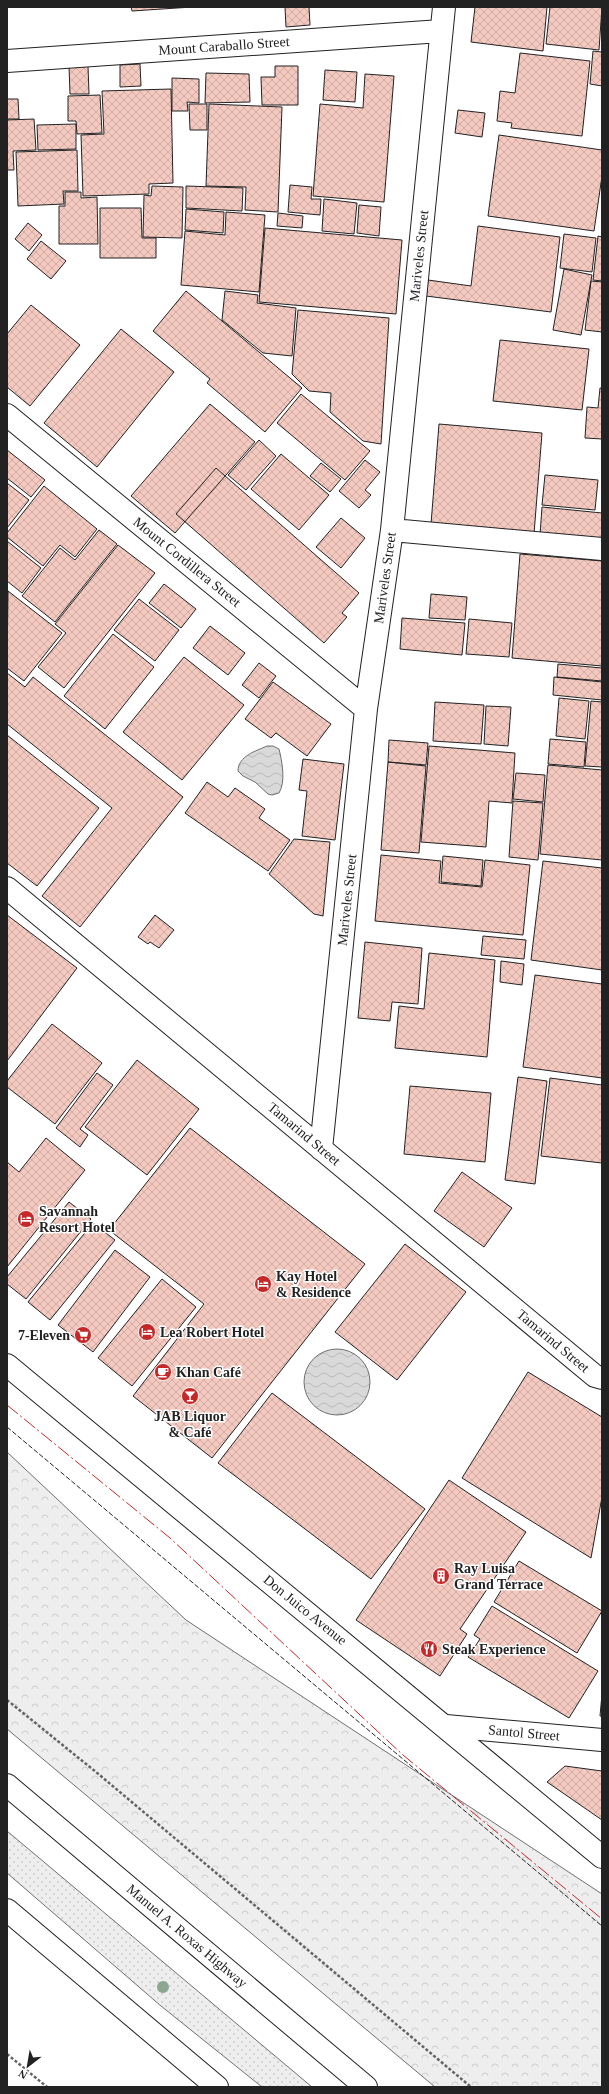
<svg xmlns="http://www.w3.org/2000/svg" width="609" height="2094" viewBox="0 0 609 2094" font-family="'Times New Roman',serif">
<defs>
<pattern id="green-dots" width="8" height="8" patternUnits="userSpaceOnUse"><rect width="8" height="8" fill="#eee"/><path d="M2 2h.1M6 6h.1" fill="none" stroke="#ccc" stroke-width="1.8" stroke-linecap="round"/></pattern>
<pattern id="forest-crowns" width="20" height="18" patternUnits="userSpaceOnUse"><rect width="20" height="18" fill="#eee"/><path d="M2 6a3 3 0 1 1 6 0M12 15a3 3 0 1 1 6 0" fill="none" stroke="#ccc"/></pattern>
<pattern id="water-waves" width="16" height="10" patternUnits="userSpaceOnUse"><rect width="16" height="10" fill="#d9d9d9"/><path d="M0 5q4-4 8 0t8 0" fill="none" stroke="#bababa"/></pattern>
<pattern id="building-cross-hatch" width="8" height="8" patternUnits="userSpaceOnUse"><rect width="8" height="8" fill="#f3c9c0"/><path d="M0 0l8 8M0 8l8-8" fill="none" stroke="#d0aca5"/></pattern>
</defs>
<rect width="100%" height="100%" fill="#fff"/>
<path fill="url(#green-dots)" stroke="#6f6f6f" d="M7,1831L312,2087H262L161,2006L7,1873Z"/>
<path fill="url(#forest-crowns)" stroke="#6f6f6f" d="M7,1452L186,1620L602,1894V2087H435L7,1729Z"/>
<path fill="url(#water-waves)" stroke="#6f6f6f" d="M267,746H273L279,749C282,761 286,782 279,793L272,795L268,794L255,782L243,776L238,771C238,756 256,751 267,746Z
M304 1382a33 33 0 1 1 66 0a33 33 0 1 1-66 0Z"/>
<path fill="url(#building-cross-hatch)" stroke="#222" d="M131,7H192L132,11Z
M285,7H309L310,25L286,27Z
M475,7H547L543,51L471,42Z
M550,7H602L599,50L546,44Z
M593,51L602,52V86L590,84Z
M520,53L590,61L582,136L511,128L512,123L497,121L500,91L515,93Z
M140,64L141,86L120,87V65Z
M69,66H88L89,94H70Z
M275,66H298V105H262L261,77H275Z
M325,70L357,72L355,102L323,100Z
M206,73L249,74L250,102L205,103Z
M365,74L394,76L384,202L313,196L320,104L363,108Z
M172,78L199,79V103L187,102L188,111H172Z
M171,89L173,183L149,184V194L83,196L81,135L104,134L102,91Z
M100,95L102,133L77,134L76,121H68V96Z
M7,99H18L19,119H7Z
M189,104H207V130H190Z
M209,104L282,107L278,212L245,210L246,187L206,186Z
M458,110L485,113L482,137L455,133Z
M34,119L36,150L13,151L14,170H7V120Z
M76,124V149L38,150L37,125Z
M499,135L602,150V176L594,231L488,216Z
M77,150L78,191H63L64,204L18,206L16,152Z
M290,185L312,187L311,199H321L320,215L288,212Z
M152,186L183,187L182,238L143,237L144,195L151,196Z
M186,186L243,188L242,211L186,208Z
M65,192H81V198L97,197L98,244H59V206H65Z
M324,199L357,203L354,234L322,231Z
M359,205L381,207L379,236L357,233Z
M100,208H141L142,238H156V258H100Z
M186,209L224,212L223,233L185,230Z
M226,212L265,215L259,292L181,285L185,231L225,235Z
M278,213L303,216L302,228L277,226Z
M28,223L42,235L29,251L15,239Z
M478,226L560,237L551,312L426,296L428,280L471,286Z
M265,228L402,240L396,314L259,302Z
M564,234L596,238L592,272L560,268Z
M598,236L602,237V281L593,280Z
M41,241L66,261L51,279L27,259Z
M564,269L592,275L581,335L553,330Z
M591,281L602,282V332L585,330Z
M186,291L302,388L265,432L207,383L210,379L153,331Z
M225,291L258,295L257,303L296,308L292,356L263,353L222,320Z
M31,305L80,345L30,406L7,387V334Z
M298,310L389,318L381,444L363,441L330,412L331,393L309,391L292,374Z
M121,329L174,372L97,467L44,423Z
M500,340L589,349L582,410L493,401Z
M600,388H602V439L585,438L587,407L598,408Z
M301,394L370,451L345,480L277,423Z
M210,404L255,442L175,533L131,496Z
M439,424L542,433L534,534L431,524Z
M259,440L276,456L246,490L228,475Z
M7,450L45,480L31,497L7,478Z
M281,454L329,495L299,530L251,489Z
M365,460L380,472L365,490L371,495L359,508L339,491Z
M321,463L341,479L330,492L310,476Z
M216,468L359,593L342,613L347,617L324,643L176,514Z
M545,475L598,480L595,510L542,505Z
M7,483L29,500L7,528Z
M44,486L97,529L75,557L60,545L43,566L7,537V533Z
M542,507L602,513V542L540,535Z
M341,518L365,538L341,568L316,547Z
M99,530L117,544L55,622L22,596L60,548L75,560Z
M7,541L41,568L22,593L7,581Z
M118,545L155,573L64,688L38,667L66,633L55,624Z
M520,554L602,561V666L512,658Z
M164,584L196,609L181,628L149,603Z
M8,591L62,633L24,681L7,668Z
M431,594L467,597L465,620L429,618Z
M139,599L179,630L155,661L114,630Z
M402,618L465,623L462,655L400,649Z
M469,619L512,623L509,657L466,654Z
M210,626L245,653L228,675L193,648Z
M113,634L154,667L105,729L64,696Z
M184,657L244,705L182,780L123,732Z
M259,663L276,676L259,698L242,685Z
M558,664L602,668V681L557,677Z
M7,673L25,687L33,677L183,797L80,927L42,896L112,808L7,724Z
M554,677L602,682V700L553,695Z
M273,682L331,724L307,756L276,733L271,738L245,719Z
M559,698L589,701L585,739L556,736Z
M591,701L602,702V767L585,766Z
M435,702L484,705L481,744L433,741Z
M486,706L511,707L508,746L484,744Z
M7,735L99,808L37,886L7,863Z
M550,739L586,742L584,767L548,764Z
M389,740L428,743L426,765L388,762Z
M429,746L515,753L512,803L489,801L486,847L421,842Z
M303,759L344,764L335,840L302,836L307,791L299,790Z
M388,762L426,766L419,853L381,850Z
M548,765L602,770V860L540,854Z
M516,773L545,775L543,802L513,799Z
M207,782L228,797L235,788L265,809L259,818L290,840L268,871L185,813Z
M513,801L543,803L538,860L509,857Z
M294,839L330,842L323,916L314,914L269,874Z
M381,855L441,861L439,883L482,887L485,860L530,865L523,935L375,921Z
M443,856L483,860L481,886L441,882Z
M543,861L602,868V970L531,960Z
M7,915L77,968L7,1061Z
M155,915L174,930L159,948L150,942L148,944L138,937Z
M483,936L526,940L524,959L481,955Z
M365,942L422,948L418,1004L392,1002L390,1021L358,1018Z
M429,953L495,960L487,1057L395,1048L399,1006L424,1009Z
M501,961L524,964L522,985L500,982Z
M535,975L602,984V1078L523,1067Z
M52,1024L102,1063L55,1124L7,1087V1081Z
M137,1060L199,1109L147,1175L85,1127Z
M97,1073L113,1085L80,1129L88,1135L80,1147L56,1128Z
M518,1077L547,1081L535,1184L505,1180Z
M550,1078L602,1085V1163L541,1156Z
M410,1086L491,1093L485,1162L404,1154Z
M190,1128L365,1264L212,1458L133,1396L204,1304L109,1230Z
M46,1138L85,1170L7,1267V1162L19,1172Z
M462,1172L512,1208L484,1247L434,1211Z
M69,1202L91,1219L26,1299L7,1284V1277Z
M93,1223L115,1240L50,1320L28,1302Z
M405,1244L466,1292L397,1380L335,1332Z
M115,1250L150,1277L93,1352L58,1325Z
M162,1279L196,1307L132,1386L98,1358Z
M528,1372L602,1417V1497L591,1558L462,1478Z
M272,1393L425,1509L371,1579L218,1463Z
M449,1480L526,1532L460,1629L467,1634L440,1676L356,1620Z
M519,1561L602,1611L577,1653L494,1602Z
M492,1606L598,1671L569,1718L468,1657L480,1639L474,1635Z
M602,1694V1716H600Z
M565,1766L602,1771V1820L547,1782Z"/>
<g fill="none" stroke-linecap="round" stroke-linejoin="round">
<g stroke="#222" stroke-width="24">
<path id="street" d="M7,61L441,31
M7,415L366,709
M392,530L602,549
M7,888L595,1376L602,1378
M321,1149L366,709L392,530L444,7
M446,1726L602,1740"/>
</g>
<g stroke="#222" stroke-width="24">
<path id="secondary" d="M7,1365L602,1857"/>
</g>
<g stroke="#222" stroke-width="24">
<path id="primary" d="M7,1785L366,2087
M7,1910L217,2087"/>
</g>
<path stroke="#646464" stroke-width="2.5" stroke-dasharray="3 2" stroke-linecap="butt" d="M7,1700L96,1772L471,2087
M7,2054L47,2087"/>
<use href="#street" stroke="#fff" stroke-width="22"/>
<use href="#secondary" stroke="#fff" stroke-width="22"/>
<use href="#primary" stroke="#fff" stroke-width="22"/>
<path stroke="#222" stroke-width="1" stroke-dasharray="5 2" stroke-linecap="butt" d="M7,1427L602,1926"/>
<path stroke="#c62828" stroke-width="1" stroke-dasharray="14 3 2 3" stroke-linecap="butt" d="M7,1405L170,1538L403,1755L602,1919"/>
</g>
<circle fill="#8da692" cx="163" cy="1987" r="6"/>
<defs>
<g id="hotel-disc" transform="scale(0.9)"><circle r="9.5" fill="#c62828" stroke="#fff"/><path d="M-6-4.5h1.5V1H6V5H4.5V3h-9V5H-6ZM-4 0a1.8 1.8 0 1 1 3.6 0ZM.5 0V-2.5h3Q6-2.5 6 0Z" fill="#fff"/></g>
<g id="supermarket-disc" transform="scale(0.9)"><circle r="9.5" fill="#c62828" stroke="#fff"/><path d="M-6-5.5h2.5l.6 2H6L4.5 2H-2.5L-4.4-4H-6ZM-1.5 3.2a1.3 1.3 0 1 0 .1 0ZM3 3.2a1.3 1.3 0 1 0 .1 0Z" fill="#fff"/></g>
<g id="cafe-disc" transform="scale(0.9)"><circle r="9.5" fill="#c62828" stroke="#fff"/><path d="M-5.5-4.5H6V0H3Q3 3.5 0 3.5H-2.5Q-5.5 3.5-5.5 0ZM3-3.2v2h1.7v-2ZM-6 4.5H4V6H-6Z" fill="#fff"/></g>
<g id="bar-disc" transform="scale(0.9)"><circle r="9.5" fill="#c62828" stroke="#fff"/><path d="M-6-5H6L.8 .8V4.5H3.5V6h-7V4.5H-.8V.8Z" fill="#fff"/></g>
<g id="building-disc" transform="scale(0.9)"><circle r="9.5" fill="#c62828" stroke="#fff"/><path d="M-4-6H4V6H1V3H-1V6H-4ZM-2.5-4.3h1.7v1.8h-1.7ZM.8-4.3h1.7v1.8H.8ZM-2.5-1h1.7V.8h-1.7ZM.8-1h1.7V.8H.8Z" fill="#fff"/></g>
<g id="restaurant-disc" transform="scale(0.9)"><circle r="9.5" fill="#c62828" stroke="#fff"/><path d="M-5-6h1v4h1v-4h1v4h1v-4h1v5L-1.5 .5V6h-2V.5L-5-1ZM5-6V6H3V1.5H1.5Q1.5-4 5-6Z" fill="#fff"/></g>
</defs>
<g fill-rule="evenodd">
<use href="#hotel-disc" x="26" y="1219"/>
<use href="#hotel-disc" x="263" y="1284"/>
<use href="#hotel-disc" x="147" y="1332"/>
<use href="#supermarket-disc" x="83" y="1335"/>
<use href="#cafe-disc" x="163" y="1372"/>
<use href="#bar-disc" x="190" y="1396"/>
<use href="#building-disc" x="441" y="1576"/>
<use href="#restaurant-disc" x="429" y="1649"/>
</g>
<g text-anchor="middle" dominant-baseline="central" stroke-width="3" stroke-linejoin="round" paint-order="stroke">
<g font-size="14" fill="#222" stroke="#fff">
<text transform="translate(224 46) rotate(-4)">Mount Caraballo Street</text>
<text transform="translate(419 256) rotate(-84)">Mariveles Street</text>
<text transform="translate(187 562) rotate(39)">Mount Cordillera Street</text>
<text transform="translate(385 578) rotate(-82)">Mariveles Street</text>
<text transform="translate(347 900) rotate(-84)">Mariveles Street</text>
<text transform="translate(304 1134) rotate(40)">Tamarind Street</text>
<text transform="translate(553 1341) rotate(40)">Tamarind Street</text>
<text transform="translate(305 1610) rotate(39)">Don Juico Avenue</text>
<text transform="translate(524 1733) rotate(5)">Santol Street</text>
<text transform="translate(187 1936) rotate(40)">Manuel A. Roxas Highway</text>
</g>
<g font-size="14" font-weight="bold" fill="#222" stroke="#fff" text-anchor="start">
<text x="39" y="1211">Savannah<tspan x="39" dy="16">Resort Hotel</tspan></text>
<text x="276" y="1276">Kay Hotel<tspan x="276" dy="16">&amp; Residence</tspan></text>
<text x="160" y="1332">Lea Robert Hotel</text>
<text x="70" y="1335" text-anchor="end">7-Eleven</text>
<text x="176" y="1372">Khan Café</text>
<text x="190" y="1416" text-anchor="middle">JAB Liquor<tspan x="190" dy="16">&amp; Café</tspan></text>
<text x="454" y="1568">Ray Luisa<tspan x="454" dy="16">Grand Terrace</tspan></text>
<text x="442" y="1649">Steak Experience</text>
</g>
</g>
<rect width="609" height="2094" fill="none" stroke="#222222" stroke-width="16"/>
<g transform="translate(28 2066) rotate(211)" stroke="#ffffff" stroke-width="3" paint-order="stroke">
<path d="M0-3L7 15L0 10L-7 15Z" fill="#222222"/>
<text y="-6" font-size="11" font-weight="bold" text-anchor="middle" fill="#222222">N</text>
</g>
</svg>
